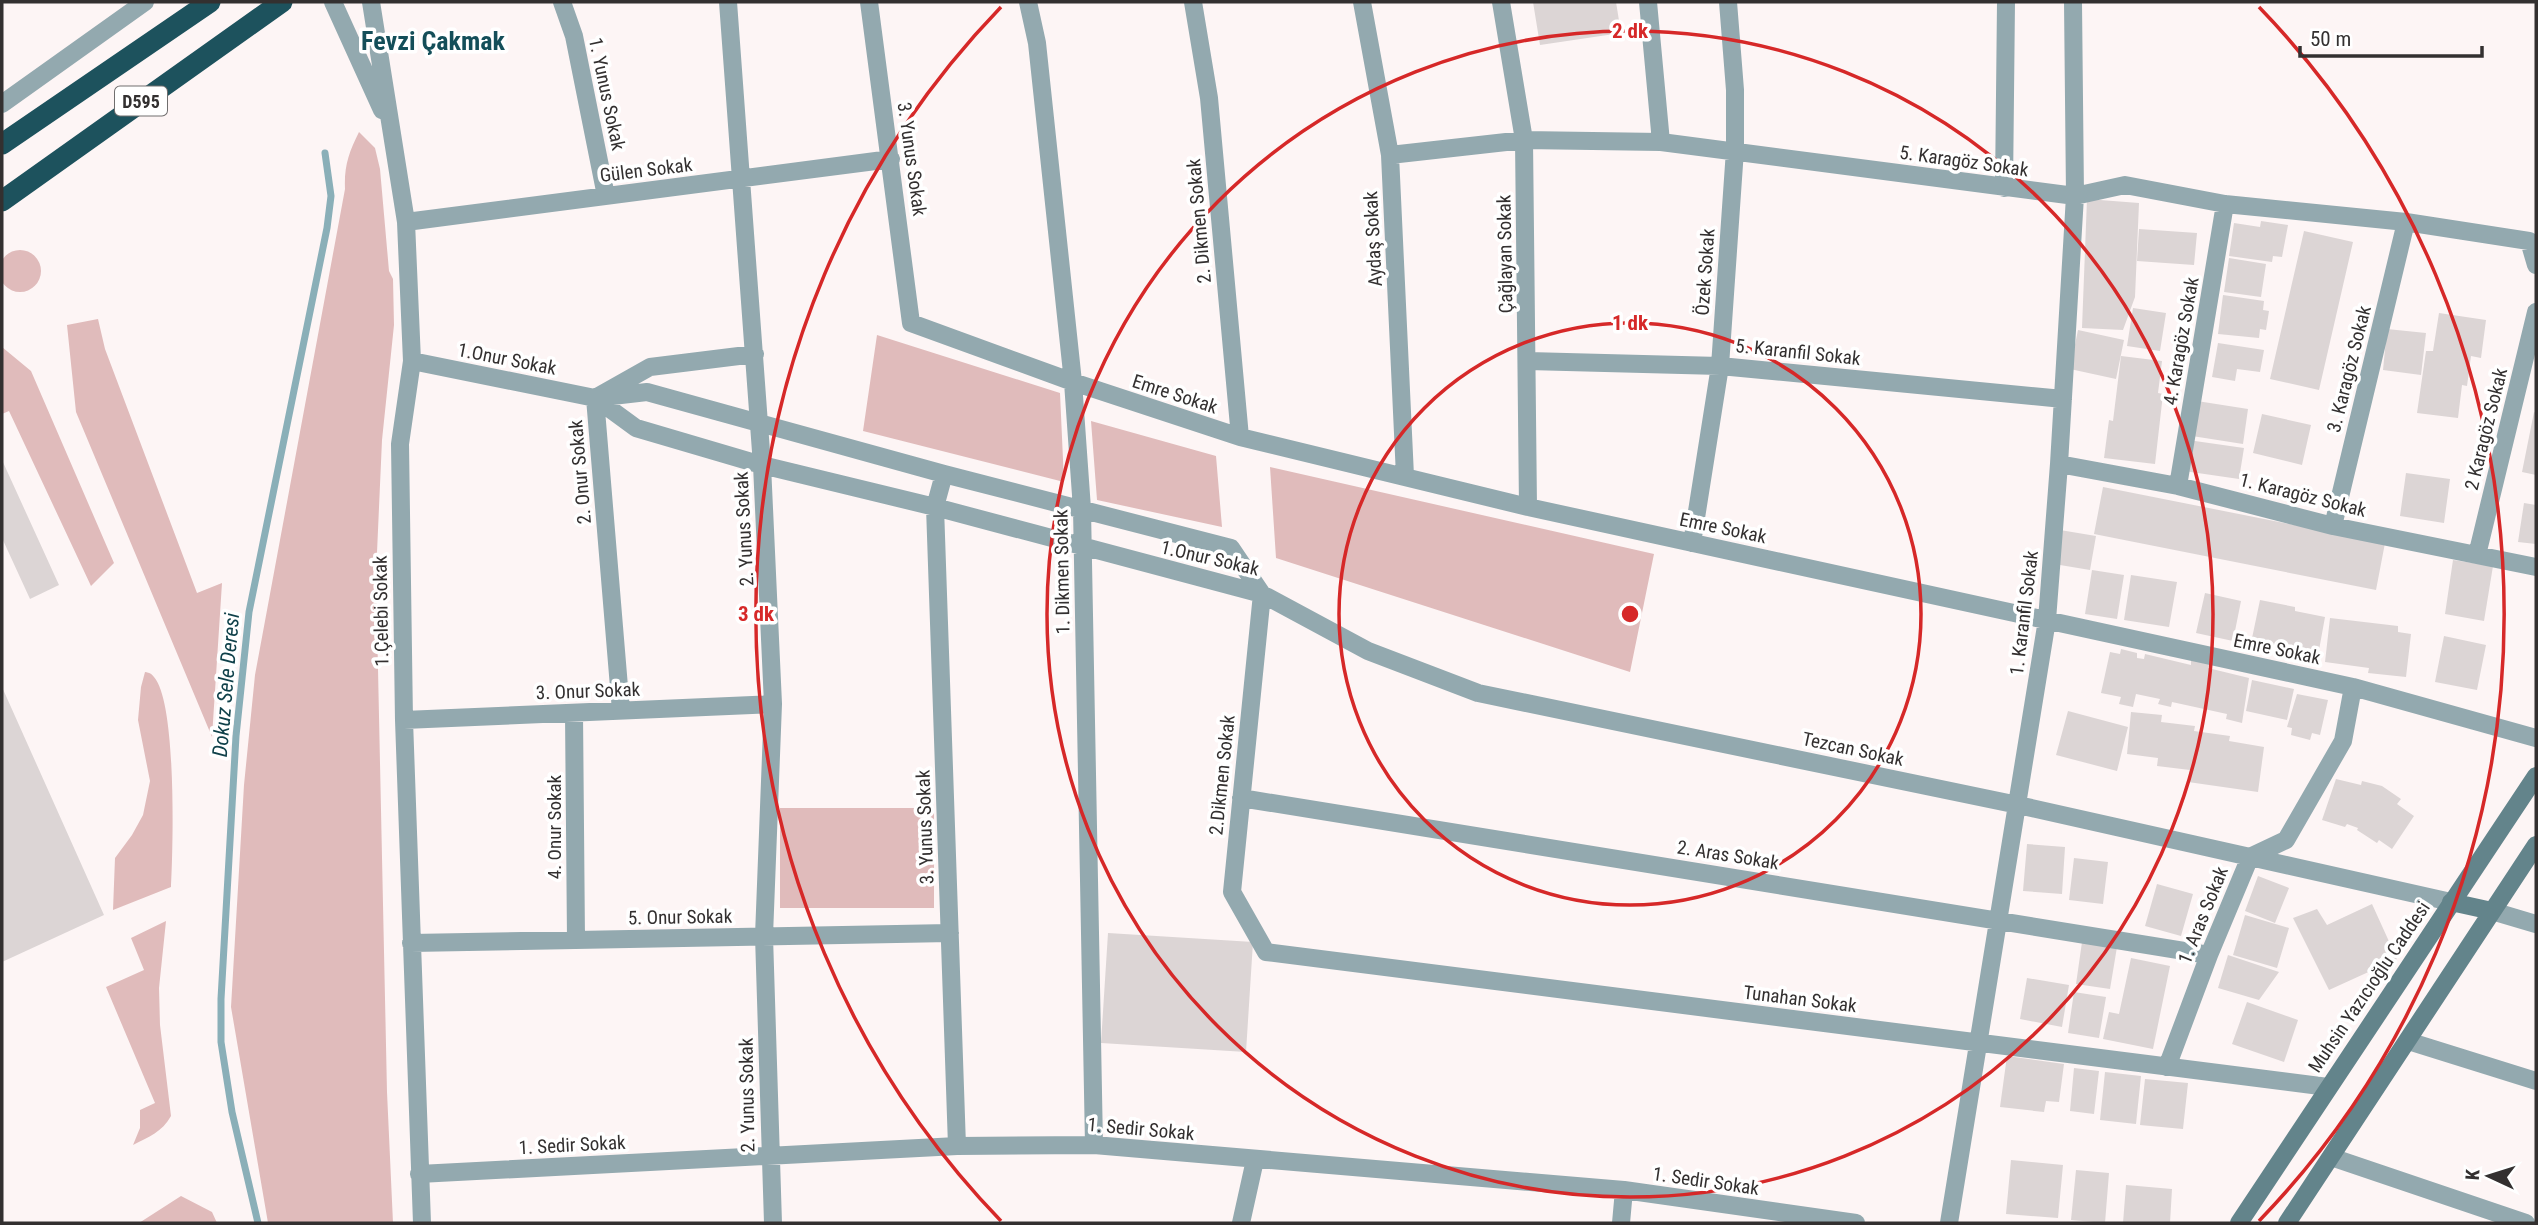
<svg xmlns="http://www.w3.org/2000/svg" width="2538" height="1225" viewBox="0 0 2538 1225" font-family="'Roboto Condensed',sans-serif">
<rect width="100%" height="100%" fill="#fdf5f5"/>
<path fill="#e0bbbb" d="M359,132L375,148L380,169L389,271L393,279L394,325L382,440L376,575L387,1092L393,1223H268L231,1007L244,785L255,675L345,189C344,166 349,152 359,132Z
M-1 271a21 21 0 1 1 42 0a21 21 0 1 1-42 0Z
M98,319L105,349L197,593L222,583L212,737L76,412L67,325Z
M877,335L1060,393L1064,482L863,431Z
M2,347L31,371L114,563L91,586L9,411L2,414Z
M1091,421L1216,456L1222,527L1097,500Z
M1270,467L1654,554L1630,672L1276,558Z
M145,672C150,673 151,673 154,677C177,703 173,849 171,887L113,910L115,858L132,835L143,815L150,781L138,720L141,687Z
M780,808H934V908H780Z
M166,921L159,988L160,1025L171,1116C162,1132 149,1137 133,1145L140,1128V1110L155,1103L106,987L144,970L131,938Z
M181,1196L212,1212L217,1223H139Z"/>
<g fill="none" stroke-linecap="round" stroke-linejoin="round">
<path stroke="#8aafb8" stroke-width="7" d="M258,1223L232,1112L221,1042V999L236,736L249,612L327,228L331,196L325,153"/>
</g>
<path fill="#dcd5d5" d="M1533,2H1616L1621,33L1540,45Z
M2087,199L2139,203L2135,297L2123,330L2082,328Z
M2261,221L2288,225L2282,257L2273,256L2272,262L2229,256L2234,223L2260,227Z
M2139,229L2197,233L2194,265L2137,261Z
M2304,231L2353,242L2319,390L2270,379Z
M2229,258L2266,264L2261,297L2224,292Z
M2223,295L2264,301L2263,310L2269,311L2266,330L2260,329L2259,338L2218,334Z
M2133,308L2166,313L2160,351L2127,346Z
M2439,313L2486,320L2481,358L2471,356L2467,386L2462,385L2458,418L2417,413L2426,351H2433Z
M2387,329L2426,333L2421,375L2383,370Z
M2078,330L2124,340L2116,379L2070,369Z
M2218,343L2264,350L2260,372L2237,369L2235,381L2212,377Z
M2121,356L2162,361L2158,393L2163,394L2155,464L2104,458L2109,420L2113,421Z
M2197,401L2248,409L2243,444L2192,436Z
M2534,412L2536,413V475L2522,472Z
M2262,414L2311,425L2302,465L2253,453Z
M2188,440L2244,448L2239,479L2184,471Z
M2,460L59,585L30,599L2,538Z
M2406,473L2450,479L2444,523L2400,516Z
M2103,487L2385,543L2376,590L2094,534Z
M2524,503L2536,505V544L2518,542Z
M2060,530L2096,536L2090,570L2054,564Z
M2453,560L2493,566L2484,621L2445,614Z
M2092,570L2124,575L2117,619L2085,614Z
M2131,575L2177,582L2169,627L2124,620Z
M2205,593L2241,601L2233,641L2196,633Z
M2260,600L2295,607V611L2325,617L2317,661L2286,654L2287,650L2251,643Z
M2330,618L2398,626V632L2411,634L2406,677L2368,673L2369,668L2325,662Z
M2444,636L2486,645L2477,690L2435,682Z
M2121,649L2137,653V658L2144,659L2145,654L2191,665V660L2209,664L2208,668L2249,678L2242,723L2226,719L2227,714L2172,702L2171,707L2158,704L2160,699L2136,694L2133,707L2119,704L2121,697L2101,693L2110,652L2120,654Z
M2252,680L2294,689L2287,720L2246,711Z
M2,687L104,915L2,962Z
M2297,694L2328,700L2320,735L2312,733L2310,740L2291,735L2292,728L2287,727Z
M2068,711L2128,727L2117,771L2056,755Z
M2131,712L2162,715L2161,722L2195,726L2194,731L2230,736L2229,741L2264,747L2258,792L2188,782L2190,770L2157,766L2158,758L2127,754Z
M2336,779L2361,785L2362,781L2382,786L2401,799L2397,804L2414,816L2392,849L2379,840L2377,843L2357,830L2358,828L2347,824L2345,827L2322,820Z
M2027,844L2065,847L2062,894L2023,891Z
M2074,858L2108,862L2103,904L2069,900Z
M2258,876L2289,888L2275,923L2245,911Z
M2157,884L2193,894L2181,936L2145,926Z
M2372,904L2397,959L2329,990L2293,918L2317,909L2327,925Z
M2245,915L2289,928L2277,968L2233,955Z
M1108,933L1253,942L1246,1052L1101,1043Z
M2082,942L2117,947L2110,989L2076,984Z
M2228,955L2279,972L2259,1000L2218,988Z
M2131,958L2170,966L2153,1049L2103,1039L2109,1012L2119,1014Z
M2027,978L2069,985L2062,1027L2020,1019Z
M2074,992L2106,997L2099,1038L2068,1033Z
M2247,1002L2298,1020L2284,1062L2232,1044Z
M2007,1056L2064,1064L2059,1102L2046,1101L2044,1112L2000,1107Z
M2074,1068L2099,1071L2094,1114L2070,1111Z
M2105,1072L2141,1076L2136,1124L2100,1120Z
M2145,1079L2188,1083L2183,1129L2140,1125Z
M2011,1160L2063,1165L2058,1218L2006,1214Z
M2076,1170L2109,1173L2105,1223L2071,1220Z
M2126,1185L2172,1189L2170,1223H2123Z"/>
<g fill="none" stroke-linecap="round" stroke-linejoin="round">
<path stroke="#93a9af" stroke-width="18" d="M333,2L382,110
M371,2L406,222L412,361L400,444L404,720L422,1223
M562,2L574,36L606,196
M728,2L762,465L773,704L764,936L773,1223
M869,2L911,323L1073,382L1240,437L1528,507L2353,687L2536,738
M1028,2L1037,43L1073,382L1082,509L1094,1145
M1193,2L1209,98L1240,437
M1362,2L1390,155L1405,476
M1501,2L1524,140L1528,507
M1648,2L1661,142
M2,104L145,2
M1390,155L1524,140L1661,142L2075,196L2125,185L2225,204L2406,222L2529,241L2536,265
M2004,188L2006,2
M406,222L891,159
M412,361L595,398L636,428L762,465L935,507L1262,594L1368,651L1478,693L2018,805L2451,902
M1528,361L1720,366L2063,399
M595,398L647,392L944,474L1231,548L1262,594
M2059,464L2178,486L2333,526L2536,567
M944,474L935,507L957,1146
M2178,486L2225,204
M2333,526L2406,222
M1692,543L1720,366L1735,150V90L1728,2
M2477,555L2536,312
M1262,594L1232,892L1266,952L2328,1087
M621,711L595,398L650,367L755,354
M574,713L576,940
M404,720L773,704
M1241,798L2209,955
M2492,911L2536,924
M411,943L950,933
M2408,1041L2536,1081
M2167,1067L2209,955L2250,857L2286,840L2343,741L2353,687
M2331,1157L2526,1223
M419,1174L957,1146L1094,1145L1624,1190L1856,1223
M1241,1223L1255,1160
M1621,1223L1624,1190
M1949,1223L2047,620L2059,464L2075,196L2073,2"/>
<path stroke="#63848b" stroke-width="18" d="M2451,902L2492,911
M2239,1223L2536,776
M2287,1223L2536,845"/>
<path stroke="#1d525d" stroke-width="21" d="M2,144L210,2
M2,201L282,2"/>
</g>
<g fill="none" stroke="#d62828" stroke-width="3.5">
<circle cx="1630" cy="614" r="291"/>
<circle cx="1630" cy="614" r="583"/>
<path d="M1001 1221A874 874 0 0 1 1001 7M2259 7A874 874 0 0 1 2259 1221"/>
</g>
<g text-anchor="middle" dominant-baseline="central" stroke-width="7" stroke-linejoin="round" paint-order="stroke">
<rect fill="#fff" stroke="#706e6e" stroke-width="2" x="115" y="86.5" width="52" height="29" rx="5"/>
<g font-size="18" font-weight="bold" fill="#333030">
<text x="141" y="101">D595</text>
</g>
<g font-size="19" fill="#333030" stroke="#fff">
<text transform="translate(607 94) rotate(78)">1. Yunus Sokak</text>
<text transform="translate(912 159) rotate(82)">3. Yunus Sokak</text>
<text transform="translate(1964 161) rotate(8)">5. Karagöz Sokak</text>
<text transform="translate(646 170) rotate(-7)">Gülen Sokak</text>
<text transform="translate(1199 221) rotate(-95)">2. Dikmen Sokak</text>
<text transform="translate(1373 239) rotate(-93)">Aydaş Sokak</text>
<text transform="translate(1505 254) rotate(-91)">Çağlayan Sokak</text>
<text transform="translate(1705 272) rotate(-86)">Özek Sokak</text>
<text transform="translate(2181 341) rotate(-80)">4. Karagöz Sokak</text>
<text transform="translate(1798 352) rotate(6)">5. Karanfil Sokak</text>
<text transform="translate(507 359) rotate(11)">1.Onur Sokak</text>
<text transform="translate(2349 369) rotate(-76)">3. Karagöz Sokak</text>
<text transform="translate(1175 394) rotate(18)">Emre Sokak</text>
<text transform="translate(2486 429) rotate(-76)">2 Karagöz Sokak</text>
<text transform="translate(580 472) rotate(-95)">2. Onur Sokak</text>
<text transform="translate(2303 495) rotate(14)">1. Karagöz Sokak</text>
<text transform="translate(1723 528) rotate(12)">Emre Sokak</text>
<text transform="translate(744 529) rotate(-93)">2. Yunus Sokak</text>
<text transform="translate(1210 558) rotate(13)">1.Onur Sokak</text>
<text transform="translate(1062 572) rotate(-91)">1. Dikmen Sokak</text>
<text transform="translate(381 611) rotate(-91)">1.Çelebi Sokak</text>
<text transform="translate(2024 613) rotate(-83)">1. Karanfil Sokak</text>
<text transform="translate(2277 649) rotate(12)">Emre Sokak</text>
<text transform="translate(588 691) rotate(-2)">3. Onur Sokak</text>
<text transform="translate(1853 749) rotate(12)">Tezcan Sokak</text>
<text transform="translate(1222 775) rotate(-84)">2.Dikmen Sokak</text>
<text transform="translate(554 827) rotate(-90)">4. Onur Sokak</text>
<text transform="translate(925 827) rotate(-92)">3. Yunus Sokak</text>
<text transform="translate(1728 855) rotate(9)">2. Aras Sokak</text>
<text transform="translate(2203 915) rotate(-68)">1. Aras Sokak</text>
<text transform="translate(680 917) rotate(-1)">5. Onur Sokak</text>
<text transform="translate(2369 987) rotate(-56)">Muhsin Yazıcıoğlu Caddesi</text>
<text transform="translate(1800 999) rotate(7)">Tunahan Sokak</text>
<text transform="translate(747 1095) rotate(-91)">2. Yunus Sokak</text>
<text transform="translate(1141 1129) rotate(5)">1. Sedir Sokak</text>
<text transform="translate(572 1145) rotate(-3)">1. Sedir Sokak</text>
<text transform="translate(1706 1181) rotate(8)">1. Sedir Sokak</text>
</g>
<g font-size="21" font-style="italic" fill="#10414a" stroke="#fff">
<text transform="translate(226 685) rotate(-85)">Dokuz Sele Deresi</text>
</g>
<g font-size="26" font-weight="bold" fill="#144e59" stroke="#fff">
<text x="433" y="41">Fevzi Çakmak</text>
</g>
</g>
<circle cx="1630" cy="614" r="10" fill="#d62828" stroke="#fff" stroke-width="3.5"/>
<g font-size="21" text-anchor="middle" font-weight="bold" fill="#d62828" stroke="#fff" stroke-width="7" stroke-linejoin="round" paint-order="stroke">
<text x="1630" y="38">2 dk</text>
<text x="1630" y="330">1 dk</text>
<text x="756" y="621">3 dk</text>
</g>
<rect width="2538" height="1225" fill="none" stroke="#333030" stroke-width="7"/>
<g transform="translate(2489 1176) rotate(274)" stroke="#ffffff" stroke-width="5" paint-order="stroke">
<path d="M0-5L12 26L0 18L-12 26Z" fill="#333030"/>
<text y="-10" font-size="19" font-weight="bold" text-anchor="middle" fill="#333030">K</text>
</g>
<path d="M2300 46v10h182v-10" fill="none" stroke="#333030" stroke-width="3.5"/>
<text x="2310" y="46" font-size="21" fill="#333030" stroke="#ffffff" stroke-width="5" paint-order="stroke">50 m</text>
</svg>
